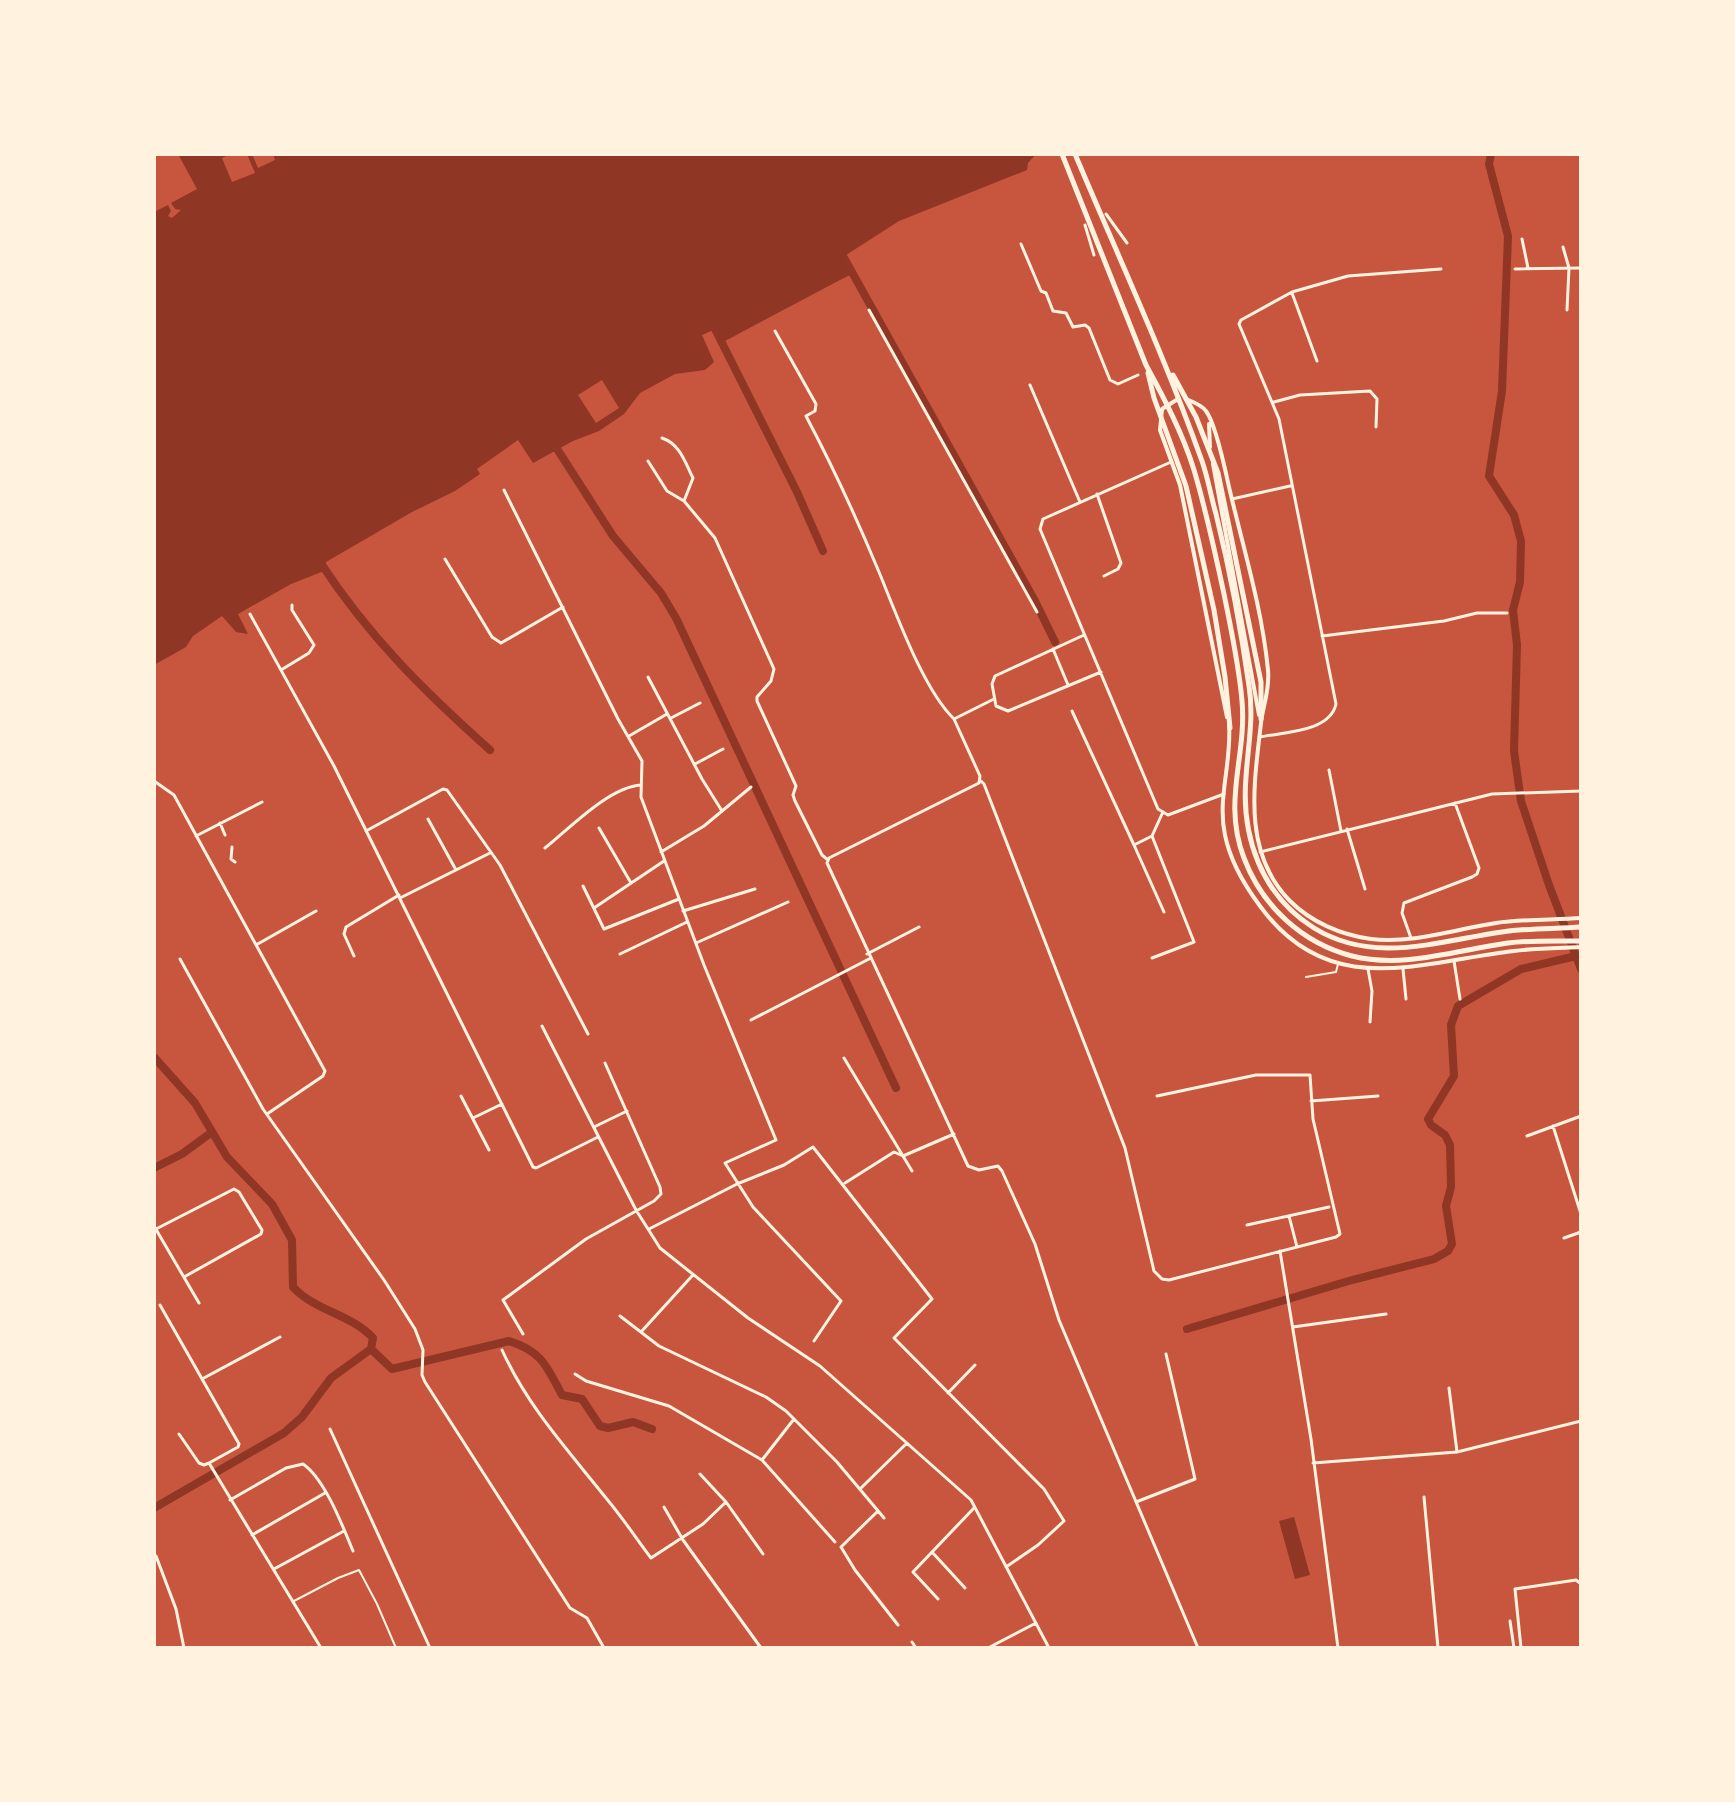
<svg xmlns="http://www.w3.org/2000/svg" width="1735" height="1802" viewBox="0 0 1735 1802" font-family="Rubik,sans-serif">
<rect width="100%" height="100%" fill="#c8553d"/>
<path fill="#8f3625" fill-rule="evenodd" d="M178,154H230L222,158L232,182L255,173L247,154H252L258,168L275,160L273,154H1036L1028,163L1027,170L899,221L843,257L852,274L840,280L725,341L713,330L702,335L714,362L705,370L675,374L640,393L624,414L599,431L573,441L533,463L518,440L477,469L480,474L455,491L412,512L326,562L324,571L291,584L238,614L248,634L236,632L222,616L193,636L186,647L154,665V212L168,205L171,211L168,216L172,218L181,210L175,209L171,203L197,189ZM602,380L619,408L596,423L578,395Z
M1294,1517L1310,1575L1295,1579L1279,1521Z"/>
<g fill="none" stroke-linecap="round" stroke-linejoin="round">
<path stroke="#8f3625" stroke-width="8" d="M1491,154L1489,164L1508,236L1502,391L1489,476L1514,515L1521,541L1520,582L1513,610L1517,645L1514,751L1521,801L1549,885L1581,969
M838,247L1035,601L1055,642
M715,329L797,492L823,551
M552,441L613,536L661,593L676,618L896,1088
M320,562C369,637 424,691 490,750
M154,1057L195,1103L227,1157L272,1204L292,1240L293,1287C315,1311 351,1314 373,1338L371,1349L331,1378L302,1417L284,1433L154,1508
M154,1168L182,1154L212,1132
M1187,1329L1352,1280L1434,1259L1448,1251L1452,1244L1446,1206L1451,1187L1450,1145L1445,1135L1431,1125L1428,1119L1454,1076L1451,1025L1458,1006L1521,969L1576,956
M371,1349L392,1369L509,1341C542,1351 547,1367 562,1395L582,1399L600,1426L608,1428L633,1422L652,1429"/>
<path stroke="#fff3e0" stroke-width="2" d="M1306,977L1336,972L1338,964
M154,1145H155
M294,1601L338,1578L359,1570L377,1604L396,1648"/>
<path stroke="#fff3e0" stroke-width="3" d="M1106,214L1127,243
M1085,225L1094,255"/>
<path stroke="#fff3e0" stroke-width="3" d="M1522,239L1528,268
M1021,244L1041,291L1046,293L1053,311L1066,313L1073,327L1085,325L1089,328L1110,380L1118,384L1138,375
M1563,247L1569,268L1567,310
M1515,269L1581,268
M1292,293L1317,361
M869,310L1037,612
M775,331L816,404L815,411L806,416C833,467 857,519 879,572C896,613 923,689 954,719
M1030,385L1080,502
M1274,402L1300,395L1370,391L1377,399L1376,427
M662,438C680,444 685,462 693,478L684,501
M648,461L667,491L684,501L715,538L774,669L771,681L757,697V701L796,786L793,795L795,801L822,855L828,860
M1171,462L1043,519L1040,529L1158,809L1168,815L1224,794
M504,490L618,719L642,761L641,797L704,965L776,1140L725,1163L753,1207L841,1301L814,1341
M1097,494L1121,563L1118,569L1104,576
M1232,499L1290,486
M445,559L492,637L501,643L563,607
M250,614L334,766L533,1167L536,1168L598,1137
M1084,635L995,676L992,684L996,706L1008,711L1101,672
M1322,636L1444,621L1477,613H1507
M1053,649L1068,685
M281,670L309,653L314,645L292,610V605
M648,677L702,779L722,811
M994,699L954,719L980,776L979,783L829,858L827,863L968,1166L979,1170L998,1166L1002,1171L1035,1244L1059,1320L1198,1648
M1072,711L1134,845
M671,718L700,703
M629,736L667,714
M1260,737C1284,732 1330,732 1336,704L1279,419L1239,324L1241,320L1292,292L1348,276L1441,269
M695,764L723,749
M1329,770L1341,831
M154,781L174,795L325,1071L323,1076L267,1114
M981,781L984,784L1125,1148L1154,1271L1162,1279L1169,1280L1336,1237L1340,1234L1313,1119L1310,1075H1256L1157,1096
M428,819L456,870
M220,823L225,835
M599,828L631,883
M1347,829L1365,889
M366,831L443,789L447,790L500,865L588,1034
M196,836L262,802
M1152,836L1134,845L1164,912
M232,847L231,859L235,862
M545,848C570,828 609,787 641,785
M661,852L704,826L751,787
M1260,852L1492,794L1581,791
M583,886L604,929L679,899
M400,898L490,853
M594,908L664,861
M683,911L755,889
M1411,938L1402,913L1404,903L1472,877L1477,874L1479,868L1455,803
M696,943L788,902
M256,945L316,911
M620,954L687,922
M867,954L919,927
M354,956L344,934L346,927L399,895
M1152,958L1194,942L1152,836L1162,814
M180,959L263,1109L384,1280L415,1329L423,1350L422,1375L425,1382L570,1608L587,1618L604,1648
M1454,961L1460,999
M1368,969L1372,991L1370,1022
M1403,969L1406,999
M751,1020L869,959
M542,1026L636,1210L660,1248L748,1318L820,1366L971,1500L1049,1648
M844,1058L912,1171
M461,1096L489,1150
M1311,1101L1378,1096
M473,1118L502,1104
M1553,1126L1581,1214
M594,1127L627,1111
M1527,1136L1581,1116
M845,1183L894,1152L903,1156L954,1134
M1289,1216L1297,1247
M1247,1225L1329,1207
M154,1226L199,1303
M156,1229L234,1189L239,1192L262,1230L261,1234L184,1277
M649,1229L737,1184L784,1165L813,1147L932,1299L894,1338L1044,1489L1064,1521L1038,1545L1006,1567
M1564,1238L1581,1232
M1280,1251L1311,1439L1338,1648
M160,1305L239,1444L238,1447L209,1463
M620,1316L659,1346L766,1397L786,1411L837,1462L884,1518
M1293,1327L1386,1314
M641,1332L692,1276
M523,1334L503,1300L586,1239L654,1201L661,1194L660,1187L605,1063
M502,1350C528,1407 567,1449 606,1498C622,1517 636,1538 651,1558L703,1524L726,1502
M575,1374L586,1381L669,1406L762,1460L794,1419
M202,1379L280,1337
M1449,1388L1457,1452
M948,1393L975,1365
M330,1429L430,1648
M179,1434L199,1463L204,1465L209,1463
M762,1460L835,1542
M209,1463L321,1648
M1313,1463L1457,1452L1581,1421
M700,1474L726,1502L763,1554
M861,1488L907,1443
M1424,1497L1438,1648
M230,1500L286,1468L303,1464C325,1479 343,1527 353,1551
M1136,1502L1195,1479L1166,1354
M664,1507L683,1540L761,1648
M878,1511L841,1547L855,1570L898,1625
M252,1535L325,1493
M932,1552L965,1588
M156,1556L176,1609L184,1648
M274,1569L344,1531
M938,1599L913,1572L974,1508
M1510,1621L1514,1648
M912,1642L916,1648
M988,1648L1036,1623
M1521,1648L1515,1589L1576,1580L1581,1584"/>
<path stroke="#fff3e0" stroke-width="4" d="M1178,399L1162,409L1160,430L1180,485L1227,717
M1186,399C1193,402 1202,405 1206,411C1216,424 1225,469 1229,487C1243,547 1262,608 1268,670C1270,690 1263,705 1261,723C1254,785 1242,852 1290,901C1311,922 1341,935 1371,939C1413,944 1455,929 1496,923C1524,919 1553,920 1581,918
M1209,424L1210,447
M1213,464L1259,715
M1229,725C1232,761 1217,799 1225,835C1230,860 1245,886 1260,906C1329,1001 1419,962 1514,951C1536,948 1559,948 1581,947"/>
<path stroke="#fff3e0" stroke-width="5" d="M1062,154L1146,365C1164,398 1183,434 1194,470C1206,510 1215,552 1224,594C1231,629 1239,665 1242,701C1247,756 1222,801 1244,858C1262,906 1302,943 1352,956C1403,969 1457,950 1508,943C1532,940 1557,941 1581,941
M1075,154C1118,256 1165,357 1202,461C1208,478 1211,497 1216,514C1230,571 1241,629 1249,686C1254,717 1248,746 1246,777C1241,836 1261,895 1314,928C1374,965 1438,941 1502,932C1528,928 1555,929 1581,927
M1148,373L1154,398L1186,486L1214,610L1225,677L1230,728
M1173,375L1196,417L1218,473L1261,682V719"/>
</g>
<rect width="1735" height="1802" fill="none" stroke="#fff3e0" stroke-width="312"/>
</svg>
